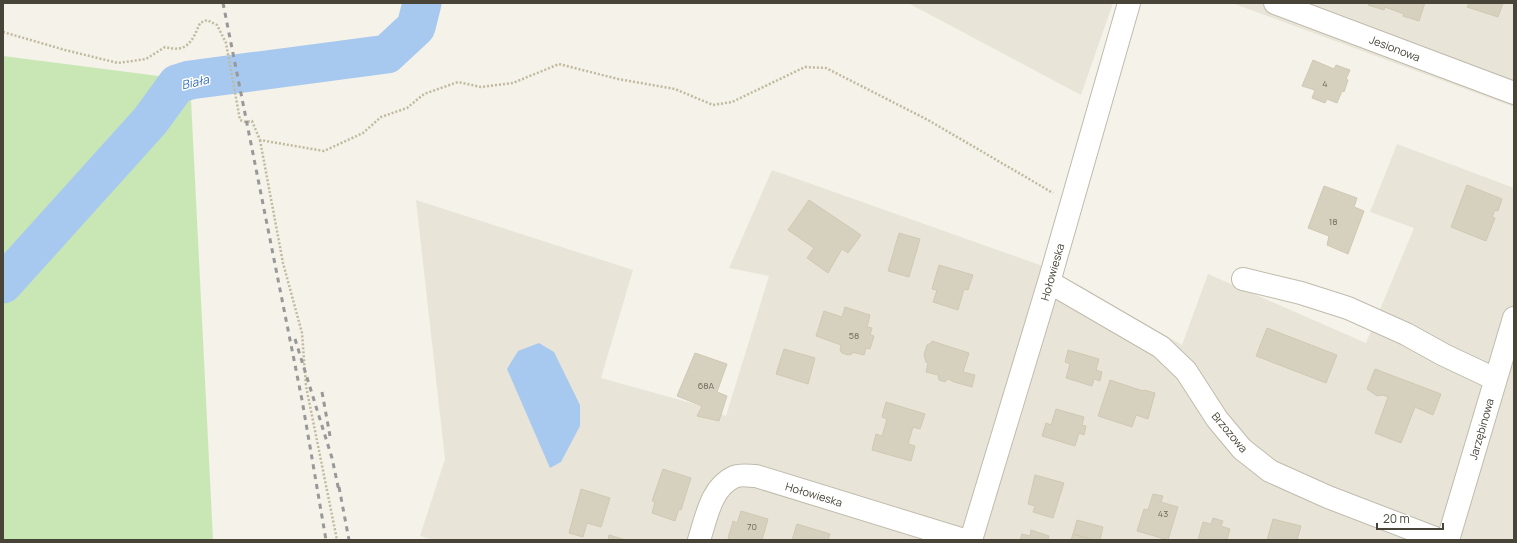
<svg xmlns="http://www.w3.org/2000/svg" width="1517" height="543" viewBox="0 0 1517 543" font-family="Manrope,sans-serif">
<rect width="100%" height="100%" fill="#f4f2e9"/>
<path fill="#e8e5d8" d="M908,3H1113L1081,95Z
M1232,3H1514V107Z
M1397,144L1514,188V540H434L420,536L445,459L416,200L633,270L601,378L702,406L726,416L769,276L729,268L772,170L1040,265L1084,288L1182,345L1208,274L1366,343L1414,228L1370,212Z"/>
<path fill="#c9e7b4" d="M3,56L190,80L213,540H3Z"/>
<path fill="#a8c9ef" d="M539,343L554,352L580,405V426L561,462L550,468L507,369L518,351Z"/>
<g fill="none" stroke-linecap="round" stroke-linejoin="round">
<path stroke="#a8c9ef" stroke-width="39" d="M3,284L150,121L177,84L190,80L387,54L416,27L422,3"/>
</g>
<path fill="#d6d0bf" stroke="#d0c8b2" d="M1369,3H1425L1419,21L1403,16L1404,14L1385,7L1384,10L1368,5Z
M1469,3H1503L1498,17L1467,7Z
M1313,60L1334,69L1336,65L1350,70L1346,79L1348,80L1344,92L1342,91L1337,103L1327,99L1325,103L1312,98L1315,90L1302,86Z
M1467,185L1502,199L1498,211L1495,210L1492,217L1495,218L1486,241L1451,227Z
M1324,186L1357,198L1354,207L1364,211L1348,254L1327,245L1329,236L1308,228Z
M809,200L861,235L848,253L842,249L828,273L807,258L814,248L788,230Z
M899,233L920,239L909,277L888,271Z
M939,265L973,275L968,290L964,289L958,310L933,302L937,290L932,289Z
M845,307L870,315L867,327L872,328L870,335L874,336L870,349L866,348L864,355L852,352V354L848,355L842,353L840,350L841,345L816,336L824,311L842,317Z
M1267,328L1337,355L1326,383L1256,356Z
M932,341L969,353L963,372L975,375L972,387L954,382L948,379L945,382L939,380L938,375L926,372L928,363L926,362L924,355L927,345L931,343Z
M784,349L815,358L808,384L776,374Z
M1068,350L1099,359L1096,370L1102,372L1100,381L1094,379L1092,386L1066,378L1070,364L1065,362Z
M695,353L727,364L717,392L727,396L719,421L697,416L702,406L677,396Z
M1375,369L1441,394L1433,415L1415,407L1401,443L1375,433L1388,397L1383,395L1377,396L1367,389Z
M1110,380L1143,391L1144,390L1155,393L1148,419L1136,415L1132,427L1098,416Z
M886,402L925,414L920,429L913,427L908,444L915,446L911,461L872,450L876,434L882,436L887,419L882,417Z
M1056,409L1084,417L1082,425L1086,426L1084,435L1079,433L1075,446L1042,436L1046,423L1051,425Z
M663,469L691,478L681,510L679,509L675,521L652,513L655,502L652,501Z
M1035,475L1064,483L1053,518L1033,512L1035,506L1028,504Z
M581,489L610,498L601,527L587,523L583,537L569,533Z
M1153,494L1163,496L1161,502L1178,507L1168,540L1137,531L1144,509L1148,510Z
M741,511L768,519L762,540H732L728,538L733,521L737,523Z
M1213,518L1223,521L1221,526L1230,529L1227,540H1198L1203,522L1211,524Z
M1273,519L1301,526L1297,540H1267Z
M1077,520L1103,527L1100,540H1093L1073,534Z
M797,524L830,534L828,540H792Z
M1031,530L1049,536L1048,540H1020L1022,534L1030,536Z
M1073,534L1093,540H1071Z
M609,535L626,540H608Z"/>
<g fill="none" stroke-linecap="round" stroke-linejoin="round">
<g stroke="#c0bbac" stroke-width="24">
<path id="minor" d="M1275,3L1514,93
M1243,279L1301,293L1348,308L1406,334L1444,355L1495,379
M1049,282L1161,347L1186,371L1217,419L1242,449L1270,471L1328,497L1440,540
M699,540C706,519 711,487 734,477C740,474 750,476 756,476L964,540
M971,540L1049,282L1129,3
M1448,540L1514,318"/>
</g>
<path stroke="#c1b99e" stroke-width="2.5" stroke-dasharray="2 2" stroke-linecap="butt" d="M3,32L65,50L118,63L146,59L165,47C187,53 192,42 200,23L207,20L217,25L226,43L240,120L246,122L252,121L260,140L324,151L363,133L381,117L407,108L424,94L458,82L481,87L513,83L559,64L618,79L675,89L713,105L732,102L805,67L826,68L928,120L1053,193
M260,140L283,263L302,333L306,386L337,540"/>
<use href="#minor" stroke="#fff" stroke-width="22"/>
<path stroke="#989898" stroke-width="3" stroke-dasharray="5 5" stroke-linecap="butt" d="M223,3L302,400L326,540
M295,339L332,458L339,491
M322,392L330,436
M339,487L349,540"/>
</g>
<g text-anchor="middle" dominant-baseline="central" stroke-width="3" stroke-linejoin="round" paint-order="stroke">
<g font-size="9" fill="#6c675a">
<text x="1325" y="83">4</text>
<text x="1333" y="221">18</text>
<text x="854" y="335">58</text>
<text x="706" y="385">68A</text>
<text x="1163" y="513">43</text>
<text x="752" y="526">70</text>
</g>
<g font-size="11" fill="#484438" stroke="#fff">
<text transform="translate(1395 48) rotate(21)">Jesionowa</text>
<text transform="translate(1052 272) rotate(-74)">Hołowieska</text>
<text transform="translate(1481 429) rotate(-74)">Jarzębinowa</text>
<text transform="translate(1230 432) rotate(50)">Brzozowa</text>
<text transform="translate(814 494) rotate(17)">Hołowieska</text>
</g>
<g font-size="12" font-style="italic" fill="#336cb1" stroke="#fff">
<text transform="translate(195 82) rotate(-13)">Biała</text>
</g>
</g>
<rect width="1517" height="543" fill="none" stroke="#484438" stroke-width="8"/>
<path d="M1377 523v6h66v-6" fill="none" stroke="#484438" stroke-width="2"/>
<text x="1383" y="523" font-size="12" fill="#484438" stroke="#ffffff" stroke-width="3" paint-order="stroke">20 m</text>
</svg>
